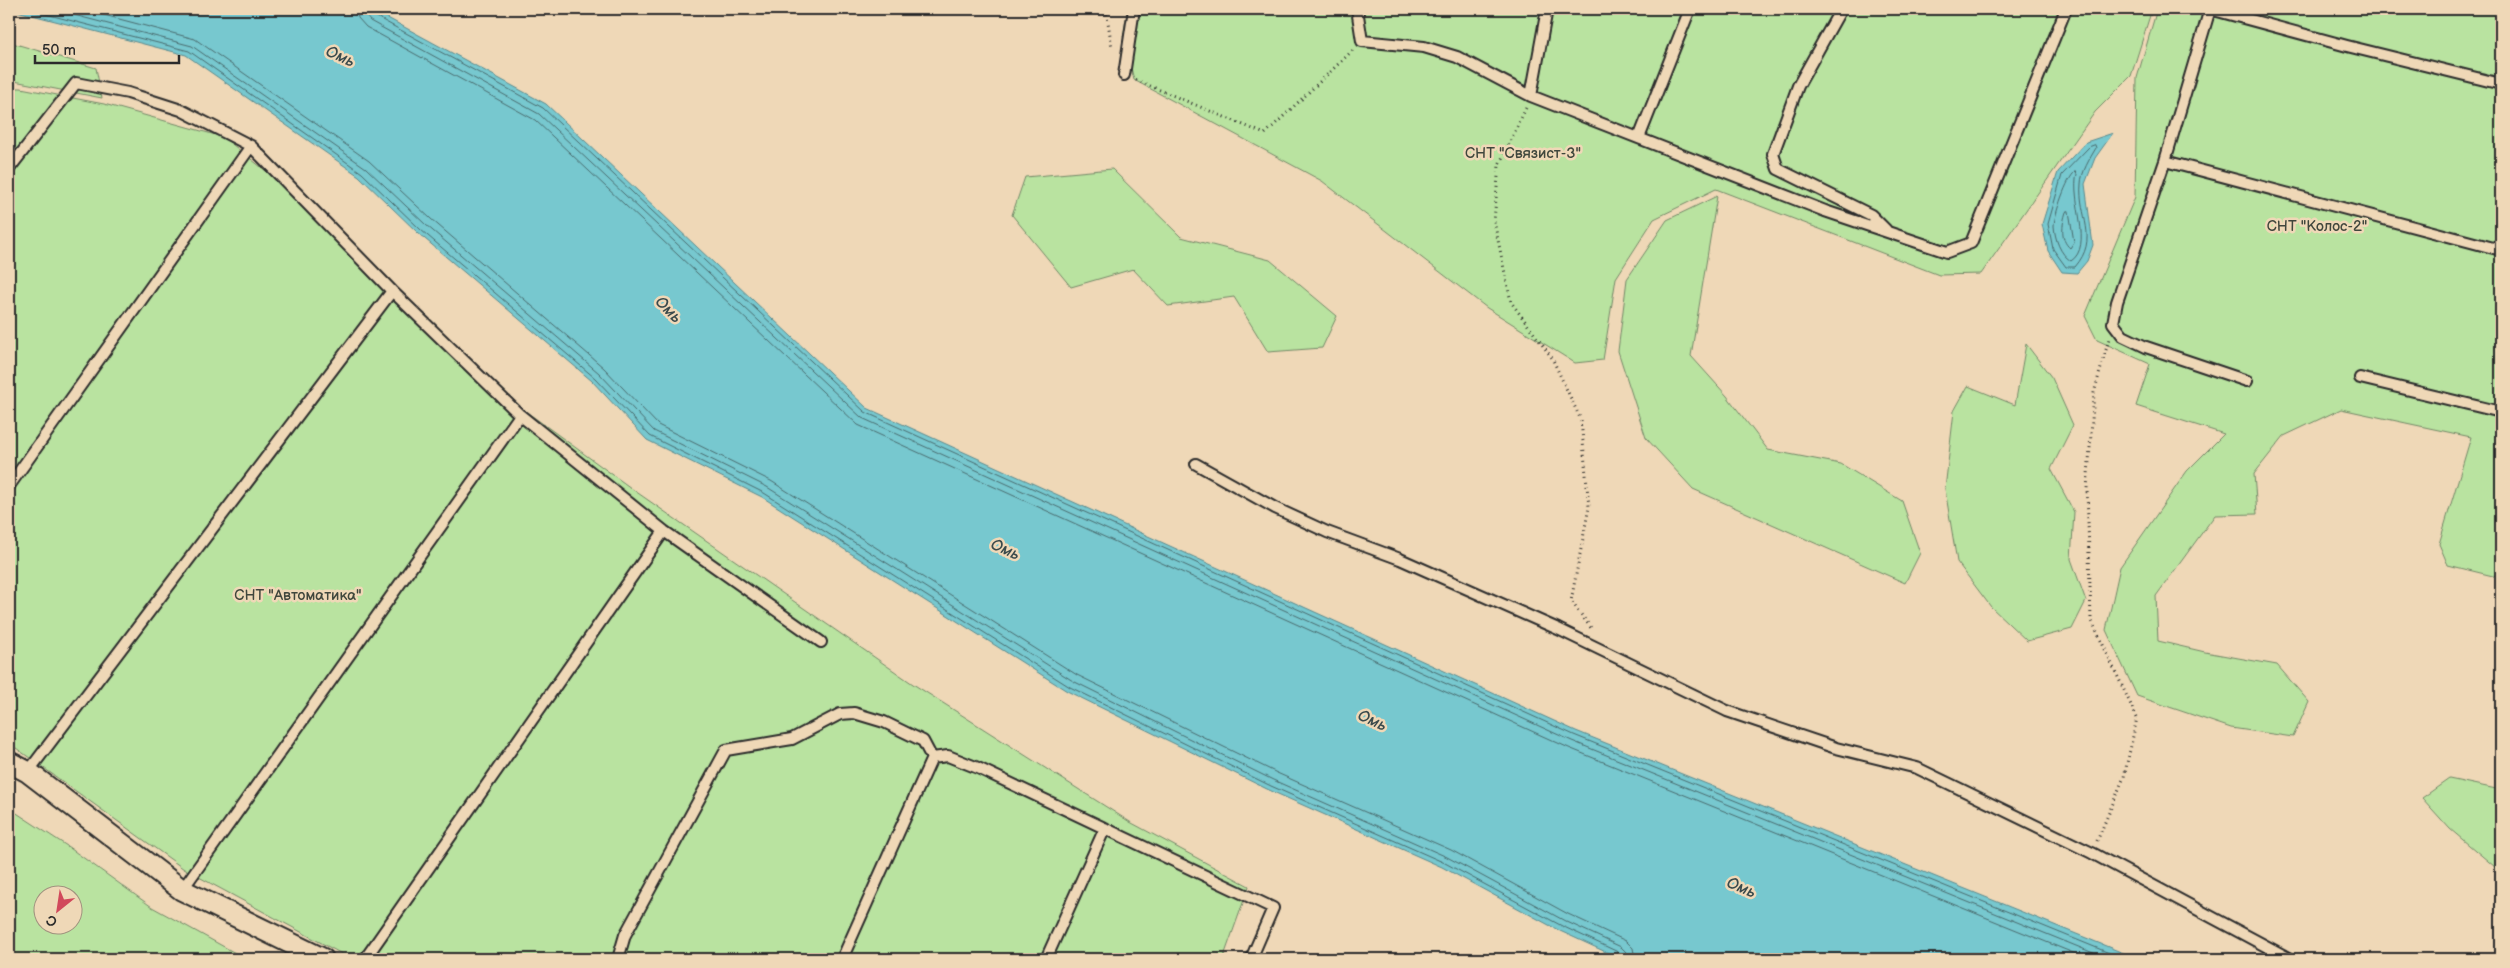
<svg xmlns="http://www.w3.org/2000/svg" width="2510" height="968" viewBox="0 0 2510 968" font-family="'Balsamiq Sans',sans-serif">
<rect width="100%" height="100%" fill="#efd8b7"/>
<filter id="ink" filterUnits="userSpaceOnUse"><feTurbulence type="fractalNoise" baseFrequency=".02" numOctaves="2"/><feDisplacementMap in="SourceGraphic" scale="10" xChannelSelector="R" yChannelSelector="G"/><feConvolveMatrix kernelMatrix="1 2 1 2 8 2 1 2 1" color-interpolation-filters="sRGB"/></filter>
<g filter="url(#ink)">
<path fill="#b9e3a0" stroke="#728766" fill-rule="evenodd" d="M1128,9H2152L2131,76L2095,112L1981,274L1939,275L1716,189L1654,219L1616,278L1603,360L1575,363L1487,308L1322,181L1134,80L1123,36Z
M2157,9H2501V578L2448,565L2439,544L2471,437L2341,409L2284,436L2254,474L2257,514L2215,515L2156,596L2158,641L2205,652L2277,665L2309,702L2293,737L2231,728L2137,696L2106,630L2120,567L2187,471L2224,434L2136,406L2150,364L2097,340L2085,316L2135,197L2137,78Z
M9,42L96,68L102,98L9,80Z
M9,88H21L104,104L223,137L313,208L524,410L635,491L913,684L1130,822L1249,886L1223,959H362L342,954L184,869L9,743Z
M1112,169L1181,237L1270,260L1337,316L1322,348L1268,352L1234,297L1168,306L1133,269L1071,287L1012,215L1025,177Z
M1717,196L1691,356L1727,396L1768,450L1841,464L1902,501L1920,553L1905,583L1693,489L1646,438L1618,351L1627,279L1667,220Z
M2026,344L2052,378L2073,425L2051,469L2074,512L2071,559L2086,601L2072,629L2027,641L1991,607L1957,562L1945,489L1954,411L1968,386L2015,405Z
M2449,779L2501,790V872L2450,829L2422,798Z
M9,808L67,846L152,907L246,959H9ZM42,896H72V926H42Z"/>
<path fill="#77c8cf" stroke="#59898d" d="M9,9H371L546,104L867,408L1576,731L2138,959H1621L1560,931L1442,867L1269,790L1067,691L762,497L647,440L592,381L418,233L359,176L186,55Z
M2113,133L2095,158L2085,184L2093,245L2087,261L2077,273L2062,272L2048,251L2042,224L2058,172L2086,142Z"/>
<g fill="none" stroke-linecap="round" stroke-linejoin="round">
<path stroke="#496a6d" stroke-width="1" d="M26,9L189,51L362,173L421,230L595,378L650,436L764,493L1070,687L1271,786L1445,863L1562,926L1618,952L1621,959
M51,9L192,46L366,168L426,225L599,373L654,431L767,487L1073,681L1273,780L1447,857L1565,921L1621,947L1626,952L1627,959
M81,9L195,39L369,161L431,219L604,368L658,425L771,481L1077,675L1277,773L1451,850L1568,914L1626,941L1633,948L1635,959
M356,9L358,18L366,27L535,120L858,425L1569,748L2088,959
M364,9L365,15L370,21L539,114L862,418L1572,741L2108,959
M370,9L373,15L543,108L865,412L1574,735L2124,959
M2095,145L2096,148C2090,158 2081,173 2081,184C2078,216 2100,238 2075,267H2066L2053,249L2048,224L2062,175L2089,147Z
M2075,172L2077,174C2070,199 2094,246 2071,261C2060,254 2055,239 2054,226C2054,216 2067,177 2075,172Z
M2069,211L2074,242L2070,248C2060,240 2062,224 2066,212Z"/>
<g stroke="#2b2b2b" stroke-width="14">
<path id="lane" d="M1357,9L1362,41L1424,47L1457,57L1531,96L1825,211L1947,252L1971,243L2066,9
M1841,9L1798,86L1773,154L1778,169L1871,215L1886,230
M2210,9L2165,161L2117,302L2113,323L2123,336L2146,347L2247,381
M2210,9L2347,46L2501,84
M1124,75L1134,9
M1531,96L1547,9
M1639,138L1690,9
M2165,161L2501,250
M9,169L76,83L128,93L181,110L251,146L392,291L520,415L664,531L821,642
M2360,378L2501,412
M1196,464L1275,508L1327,532L1400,559L1558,629L1727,711L1836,748L1917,768L2092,853L2290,959
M9,486L251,146
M28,772L392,291
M182,890L520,415
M365,959L664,531
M618,959L625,935L726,750L792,739L840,714L854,713L884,722L923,741L932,758L948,756L978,768L1273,908L1251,959
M842,959L932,758
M1046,959L1105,828"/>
</g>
<g stroke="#2b2b2b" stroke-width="24">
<path id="street" d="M9,762L28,772L182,890L323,959"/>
</g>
<path stroke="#2b2b2b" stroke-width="3" stroke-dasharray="1 4" stroke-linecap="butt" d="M1106,9L1112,48
M1136,80L1265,134L1353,50
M1526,108L1499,165L1494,221L1511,302L1552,358L1581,420L1589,507L1571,601L1591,628
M2097,841L2124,777L2137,718L2091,619L2087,489L2094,393L2109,339"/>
<use href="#lane" stroke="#efd8b7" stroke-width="10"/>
<use href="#street" stroke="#efd8b7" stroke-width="20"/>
</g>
</g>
<g text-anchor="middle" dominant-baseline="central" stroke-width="5" stroke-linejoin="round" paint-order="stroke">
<g font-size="15" fill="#40473d" stroke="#efd8b7">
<text x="1523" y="153">СНТ "Связист-3"</text>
<text x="2317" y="226">СНТ "Колос-2"</text>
<text x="298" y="595">СНТ "Автоматика"</text>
</g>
<g font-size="16" font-style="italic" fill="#3a4a4c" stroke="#efd8b7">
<text transform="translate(340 57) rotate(25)">Омь</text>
<text transform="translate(668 310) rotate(45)">Омь</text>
<text transform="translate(1005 550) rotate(25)">Омь</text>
<text transform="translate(1372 721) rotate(25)">Омь</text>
<text transform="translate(1741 888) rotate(23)">Омь</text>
</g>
</g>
<rect width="2510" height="968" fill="none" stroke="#efd8b7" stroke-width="30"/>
<rect x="15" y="15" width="2480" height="938" fill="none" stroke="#2b2b2b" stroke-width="2" filter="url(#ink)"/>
<g transform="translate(58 910) rotate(210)"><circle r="24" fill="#efd8b7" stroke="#a1937f"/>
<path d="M0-4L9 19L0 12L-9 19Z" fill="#d1495b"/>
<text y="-8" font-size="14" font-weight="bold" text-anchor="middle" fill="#2b2b2b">С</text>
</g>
<path d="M35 55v8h144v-8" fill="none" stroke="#2b2b2b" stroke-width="2.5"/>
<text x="42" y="55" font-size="15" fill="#2b2b2b" stroke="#efd8b7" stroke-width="4" paint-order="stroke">50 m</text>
</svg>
